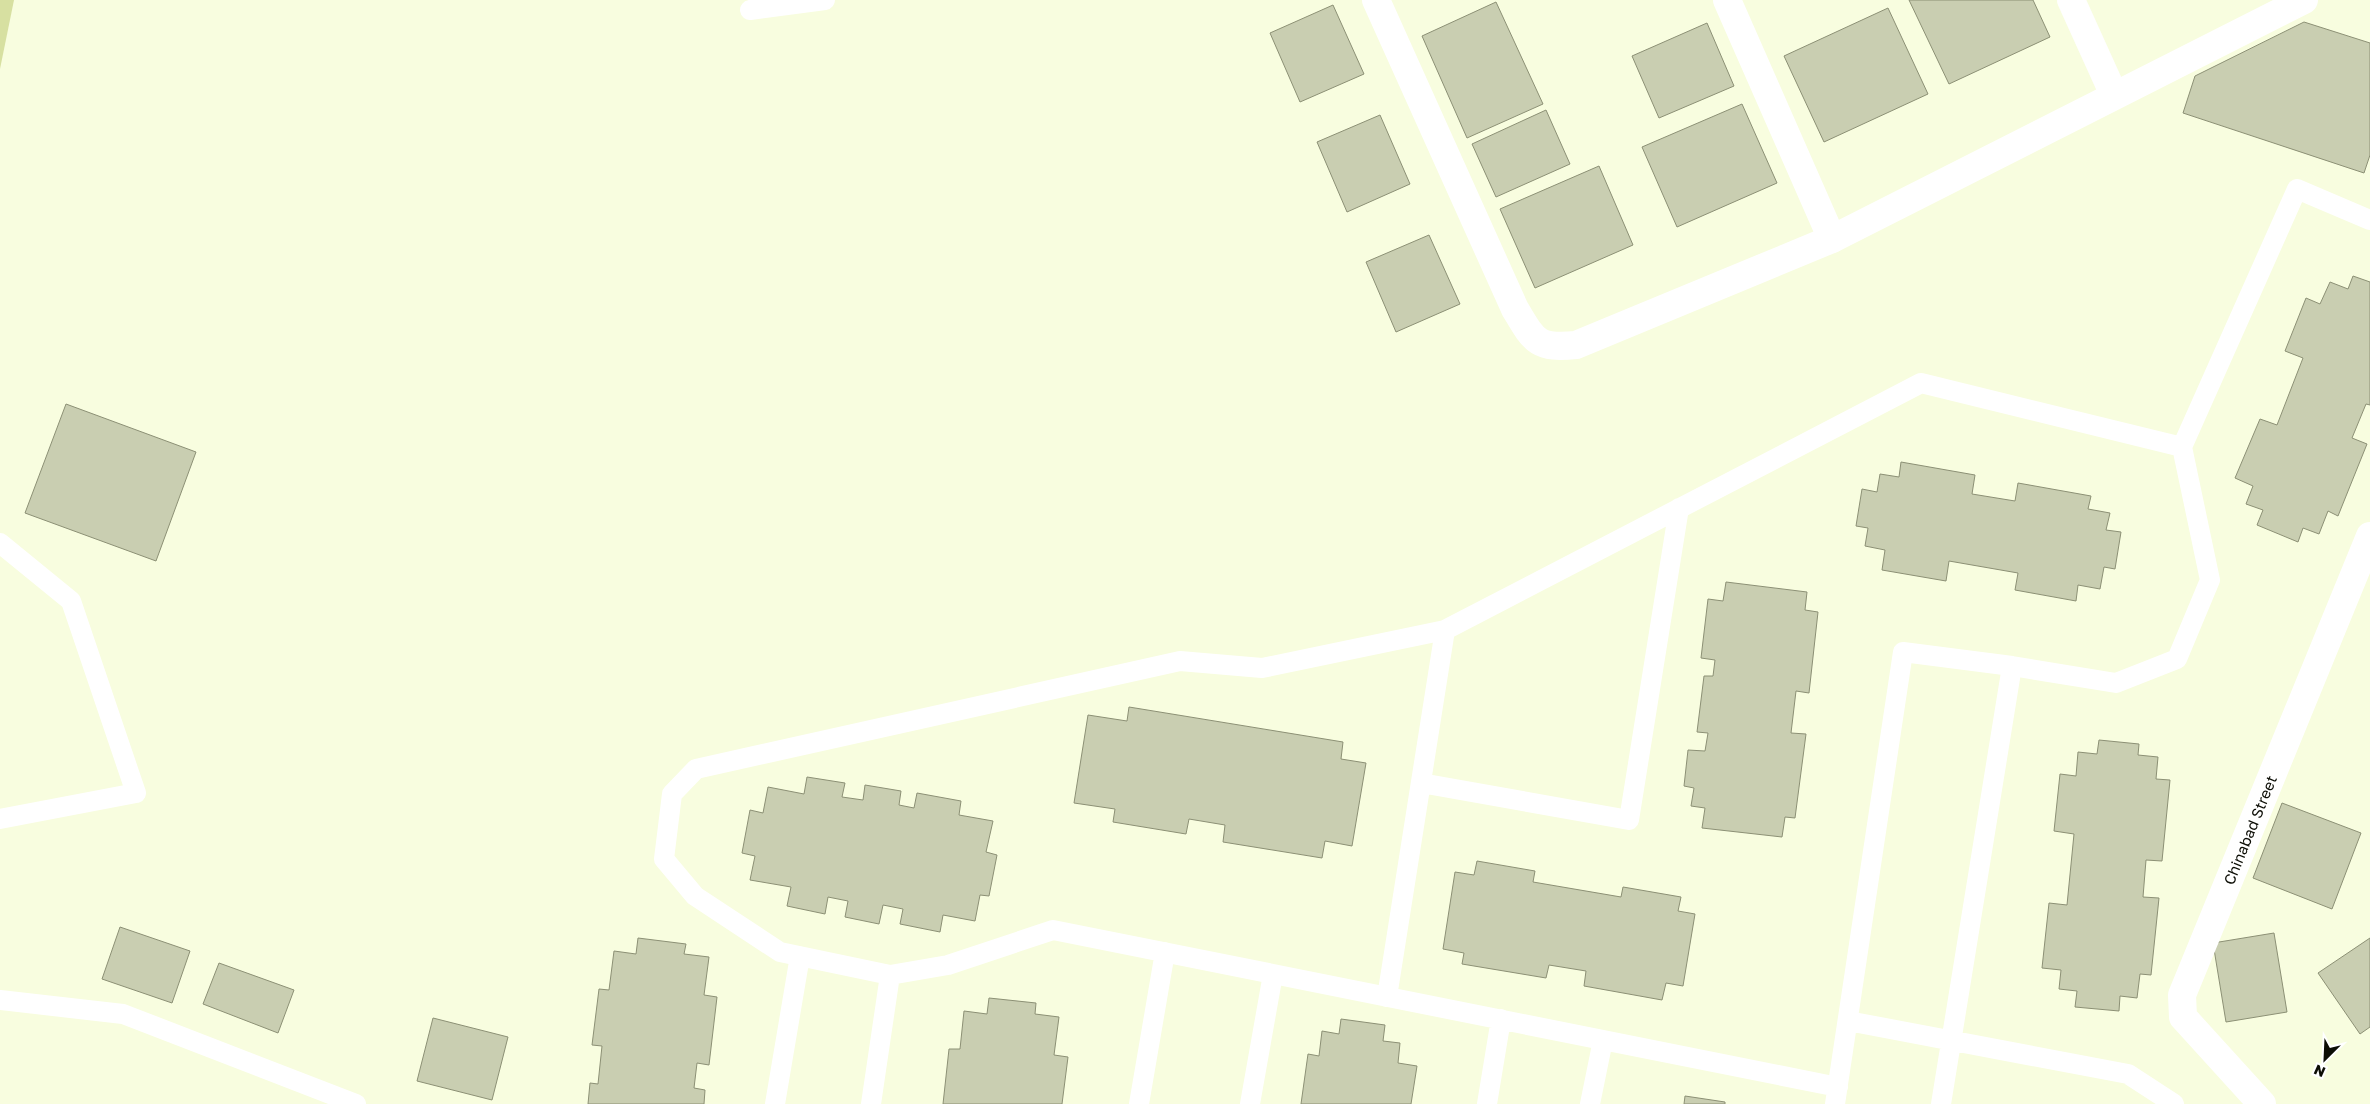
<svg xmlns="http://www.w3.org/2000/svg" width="2370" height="1104" viewBox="0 0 2370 1104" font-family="'Golos Text',sans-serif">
<rect width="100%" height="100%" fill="#f8fddf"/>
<path fill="#d7e0a1" d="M0,0H14L0,69Z"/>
<path fill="#c9ceb1" stroke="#8c9075" d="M1909,0H2033L2050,37L1949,84Z
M1496,2L1543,104L1467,138L1422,36Z
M1333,5L1364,74L1300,102L1270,33Z
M1888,8L1928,94L1824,142L1784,56Z
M2304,22L2370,43V155L2364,173L2183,113L2195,76Z
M1707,23L1734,86L1659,118L1632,56Z
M1742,104L1777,183L1677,227L1642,147Z
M1546,110L1570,164L1496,197L1472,144Z
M1380,115L1410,184L1347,212L1317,142Z
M1599,166L1633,245L1535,288L1500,209Z
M1429,235L1460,304L1396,332L1366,262Z
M2353,276L2370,282V405L2366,404L2352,438L2367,444L2338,516L2328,511L2319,534L2303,528L2298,542L2257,525L2263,510L2246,504L2253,486L2235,478L2260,419L2277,425L2303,358L2285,351L2306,298L2320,304L2330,282L2348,289Z
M66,404L196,452L156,561L25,513Z
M1901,462L1975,475L1972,494L2015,501L2018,483L2091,496L2088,509L2110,513L2106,530L2121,532L2115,569L2104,567L2100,589L2078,585L2076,601L2015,590L2018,573L1949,561L1946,581L1882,570L1885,550L1865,546L1868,528L1856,526L1862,489L1877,492L1880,474L1899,477Z
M1726,582L1807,592L1805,610L1818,612L1809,693L1796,691L1791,733L1806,734L1795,818L1785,817L1782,837L1702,828L1705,808L1691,806L1694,788L1684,786L1688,750L1705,751L1708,733L1697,732L1704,676H1713L1715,660L1701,658L1708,599L1723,601Z
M1129,707L1343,742L1341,759L1366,763L1352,846L1325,841L1322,858L1223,842L1225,825L1189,819L1186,834L1113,822L1115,809L1074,803L1088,715L1127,721Z
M2099,740L2139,744L2138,755L2158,757L2156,779L2170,780L2162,861L2146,860L2143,897L2159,898L2151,975L2140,974L2137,998L2120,996L2119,1011L2075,1007L2077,991L2059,989L2061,970L2042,968L2049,903L2067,905L2074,834L2054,831L2060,774L2076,776L2078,752L2097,754Z
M807,777L845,783L842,797L863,800L865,785L901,791L899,805L914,808L917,793L961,801L959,815L993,821L986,852L997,855L989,896L980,895L975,921L943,915L940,932L900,924L903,909L883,905L879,924L845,917L848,901L828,897L825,914L787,906L791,887L750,880L755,856L742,853L750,810L763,813L768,787L804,794Z
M2282,803L2361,833L2332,909L2253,878Z
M1477,861L1535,871L1533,882L1621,897L1623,887L1681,897L1678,911L1695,914L1683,986L1666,983L1662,1000L1584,986L1586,971L1549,965L1546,978L1462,964L1464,953L1443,949L1455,872L1474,875Z
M120,927L190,951L172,1003L102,979Z
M2274,933L2287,1012L2226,1022L2213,943Z
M638,938L686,944L684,954L709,957L704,995L717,997L709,1065L697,1063L694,1088L705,1090L704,1104H588L590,1083L598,1084L602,1046L592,1045L599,989L609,990L614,951L636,954Z
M2370,938V1027L2360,1034L2318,973Z
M219,963L294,990L278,1033L203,1004Z
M989,998L1036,1003L1035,1014L1059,1017L1054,1055L1068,1057L1062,1104H943L949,1049H960L964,1011L987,1014Z
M433,1018L508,1037L492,1100L417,1081Z
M1341,1019L1385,1025L1383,1041L1400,1043L1398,1063L1417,1066L1411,1104H1301L1308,1054L1319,1056L1322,1031L1339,1034Z
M1685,1096L1725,1102V1104H1684Z"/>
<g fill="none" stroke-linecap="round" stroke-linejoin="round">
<path stroke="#fff" stroke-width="20" d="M750,10L825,0
M0,543L71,601L136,793L0,819
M2012,666L2116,683L2177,659L2210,580L2182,447
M1421,783L1629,820L1679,508
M1387,997L1445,630
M0,1000L123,1014L356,1104
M1848,1021L2128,1074L2174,1104
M1838,1087L1053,930L948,965L890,975L780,952L695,896L664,859L672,794L696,769L1180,661L1262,668L1445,630L1921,383L2182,447L2297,189L2370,220
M775,1104L800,956
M871,1104L890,975
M1139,1104L1165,952
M1250,1104L1273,974
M1487,1104L1501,1019
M1590,1104L1603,1040
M1835,1104L1903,652L2012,666L1941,1104"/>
<g stroke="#fff" stroke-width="28">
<path d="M1376,0L1515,309C1534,341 1537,349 1576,345L1832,239L2304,0"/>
<path d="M1727,0L1832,239"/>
<path d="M2071,0L2114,95"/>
<path id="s1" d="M2262,1104L2183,1017L2182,995L2370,536"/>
</g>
</g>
<g text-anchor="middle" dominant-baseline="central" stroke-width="5" stroke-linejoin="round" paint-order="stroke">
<g font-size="15" fill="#0c0d05" stroke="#fff">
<text stroke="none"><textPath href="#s1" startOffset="318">Chinabad Street</textPath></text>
</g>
</g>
<g transform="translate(2325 1059) rotate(204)" stroke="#ffffff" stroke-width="4" paint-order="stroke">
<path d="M0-4L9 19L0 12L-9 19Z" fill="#0c0d05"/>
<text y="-8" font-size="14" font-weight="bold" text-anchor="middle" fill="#0c0d05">N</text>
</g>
</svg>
